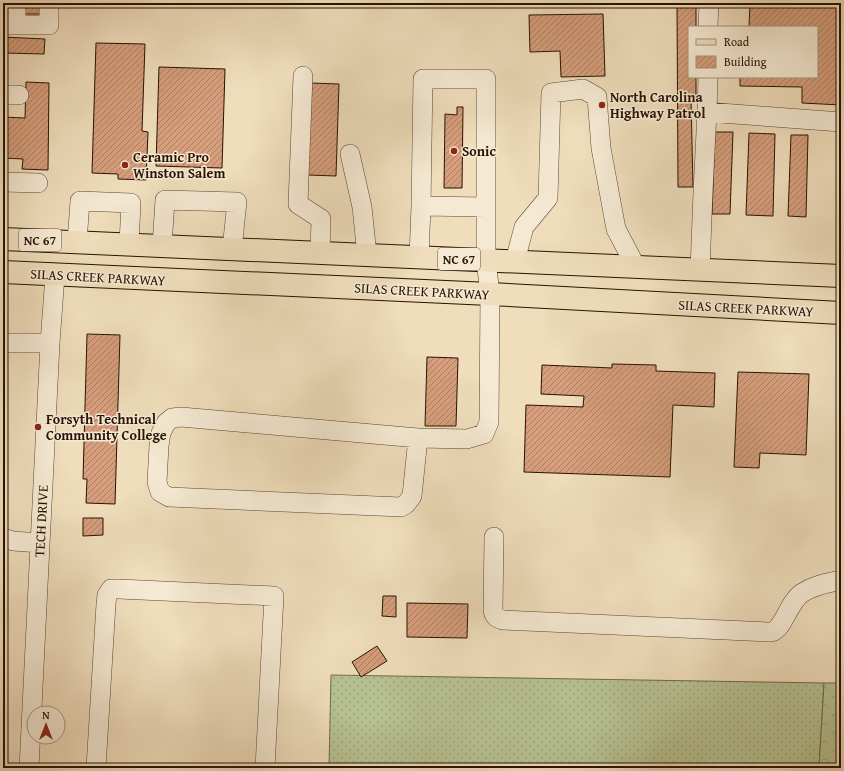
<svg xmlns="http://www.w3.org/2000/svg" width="844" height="771" viewBox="0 0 844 771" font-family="'Gentium Book Plus',serif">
<defs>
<pattern id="grass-dots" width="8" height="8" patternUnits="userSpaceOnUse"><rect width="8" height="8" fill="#b7c292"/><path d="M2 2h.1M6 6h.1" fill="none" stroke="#9da67c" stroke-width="1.8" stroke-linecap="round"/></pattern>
<pattern id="forest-crowns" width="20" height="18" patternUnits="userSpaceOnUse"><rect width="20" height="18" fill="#b7c292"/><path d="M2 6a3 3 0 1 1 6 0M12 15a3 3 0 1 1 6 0" fill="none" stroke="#9da67c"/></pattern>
<pattern id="building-hatch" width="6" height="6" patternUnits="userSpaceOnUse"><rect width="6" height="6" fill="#d69e7c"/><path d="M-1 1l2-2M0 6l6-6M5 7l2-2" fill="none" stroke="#ae7f63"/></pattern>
</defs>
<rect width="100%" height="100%" fill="#efddbb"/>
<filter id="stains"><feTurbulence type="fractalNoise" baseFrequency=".005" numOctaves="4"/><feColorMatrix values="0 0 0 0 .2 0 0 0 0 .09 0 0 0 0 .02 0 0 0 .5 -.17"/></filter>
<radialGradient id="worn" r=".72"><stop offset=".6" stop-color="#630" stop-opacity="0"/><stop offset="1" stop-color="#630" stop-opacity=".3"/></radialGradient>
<path fill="url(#grass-dots)" stroke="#706a4a" d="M331,675L824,683L819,768H329Z"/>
<path fill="url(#forest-crowns)" stroke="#706a4a" d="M824,683H841V768H819Z"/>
<path fill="url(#building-hatch)" stroke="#281202" d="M3,3H10V15H3Z
M25,3H42V14H25Z
M677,3H696V27H689V77H696V98H691L693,187H678Z
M750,3H841V105L802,103V87L740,86V77H817V27H749Z
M603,14L605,76L561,77L560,51L530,52L529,15Z
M3,37L45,39L44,54L3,53Z
M96,43L145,44L142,131L148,132L146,180L118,179V174L92,173Z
M159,67L225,69L222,168L156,166Z
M26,82L49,83L48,170L22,169L23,159L3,158V117L25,118Z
M310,83L339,84L336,176L308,175Z
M457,107H463L462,188H444L445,114L457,115Z
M715,132H733L730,214H712Z
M749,133L775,134L773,216L746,215Z
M791,135H808L806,217L788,216Z
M87,334L120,335L115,504L86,503L87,479H83Z
M427,357L458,358L456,426H425Z
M612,364L656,365V371L715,373L714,407L673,405L670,477L524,472L526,405L583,407L584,396L541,394L542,365L612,368Z
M738,372L809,374L806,455L760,453L759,468L734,467Z
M83,518H103V535L83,536Z
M383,596H396V617L382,616Z
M407,603L468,604L467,638L407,637Z
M377,646L387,661L361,677L352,662Z"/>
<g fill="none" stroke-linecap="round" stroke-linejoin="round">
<g stroke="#5a4530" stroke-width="20">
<path id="minor" d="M3,25H49V3
M16,25V3
M708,27L709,3
M303,76L298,204L321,219L320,253
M3,95H19
M707,112L708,77
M350,154L362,207L367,255
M3,182L38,183
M421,206L423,79H486V207
M77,242L80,201L131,203L129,244
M162,246L165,200L237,202L232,249
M515,261L524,227L548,198L551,93L583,89L597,97L601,148L616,229L636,267
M700,270L703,192L707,112L841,122
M3,343H50
M418,438L412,496L406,504L401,507L169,497L160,492L157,482L159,446L161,433L166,423L172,418L181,417L418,438L467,439L484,434L489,422L490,294L486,260V207L421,206L419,257
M494,537L493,610C494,617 497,618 503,620L767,632C769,632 772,632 774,631C784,626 789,602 802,593C814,585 828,583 841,580
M3,538L13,541L40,543
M29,768L50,343L55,275
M96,768L106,604L107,595L111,589H119L274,596L265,768"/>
</g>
<g stroke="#281202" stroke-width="24">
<path id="major" d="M3,239L841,276
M3,272L490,294L841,313"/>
</g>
<use href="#minor" stroke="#f5e9d3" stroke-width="19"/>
<use href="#major" stroke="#efddbb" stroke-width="22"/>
</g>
<g fill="#8f2418" stroke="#f5e9d3" stroke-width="1.5">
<circle cx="602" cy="105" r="4"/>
<circle cx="454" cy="151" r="4"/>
<circle cx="125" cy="165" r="4"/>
<circle cx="38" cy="427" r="4"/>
</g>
<g text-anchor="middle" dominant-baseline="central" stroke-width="3" stroke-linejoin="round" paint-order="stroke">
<g fill="#f5e9d3" stroke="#665241" stroke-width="1">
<rect x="19" y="229" width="42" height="22" rx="3"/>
<rect x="438" y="248" width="42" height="22" rx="3"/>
</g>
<g font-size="13" font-weight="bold" fill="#281202">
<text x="40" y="240">NC 67</text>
<text x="459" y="259">NC 67</text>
</g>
<g font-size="14" font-weight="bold" fill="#281202" stroke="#f5e9d3" text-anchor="start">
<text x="610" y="97">North Carolina<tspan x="610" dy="16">Highway Patrol</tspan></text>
<text x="462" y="151">Sonic</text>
<text x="133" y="157">Ceramic Pro<tspan x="133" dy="16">Winston Salem</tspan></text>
<text x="46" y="419">Forsyth Technical<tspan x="46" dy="16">Community College</tspan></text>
</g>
<g font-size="14" fill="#281202" stroke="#f5e9d3">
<text transform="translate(98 277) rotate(3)">SILAS CREEK PARKWAY</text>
<text transform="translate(422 291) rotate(3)">SILAS CREEK PARKWAY</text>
<text transform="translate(746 308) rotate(3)">SILAS CREEK PARKWAY</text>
<text transform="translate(41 521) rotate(-87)">TECH DRIVE</text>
</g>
</g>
<rect width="844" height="771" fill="none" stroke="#efddbb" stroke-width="16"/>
<rect x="4" y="4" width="836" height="763" fill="none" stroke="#281202" stroke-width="2"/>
<rect x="8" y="8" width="828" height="755" fill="none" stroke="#281202"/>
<rect x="688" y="26" width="130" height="52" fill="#f5e9d3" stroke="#a3937f"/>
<rect x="696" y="39" width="20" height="6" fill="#efddbb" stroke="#a3937f"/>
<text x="724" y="46" font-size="12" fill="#281202">Road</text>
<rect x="696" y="56" width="20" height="12" fill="url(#building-hatch)" stroke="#a3937f"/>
<text x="724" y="66" font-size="12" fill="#281202">Building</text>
<g transform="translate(46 725)"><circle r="19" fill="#f5e9d3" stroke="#a3937f"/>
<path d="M0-3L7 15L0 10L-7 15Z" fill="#8f2418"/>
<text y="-6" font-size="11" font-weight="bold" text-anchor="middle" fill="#281202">N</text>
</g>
<rect width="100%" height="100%" filter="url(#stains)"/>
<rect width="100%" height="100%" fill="url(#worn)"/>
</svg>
